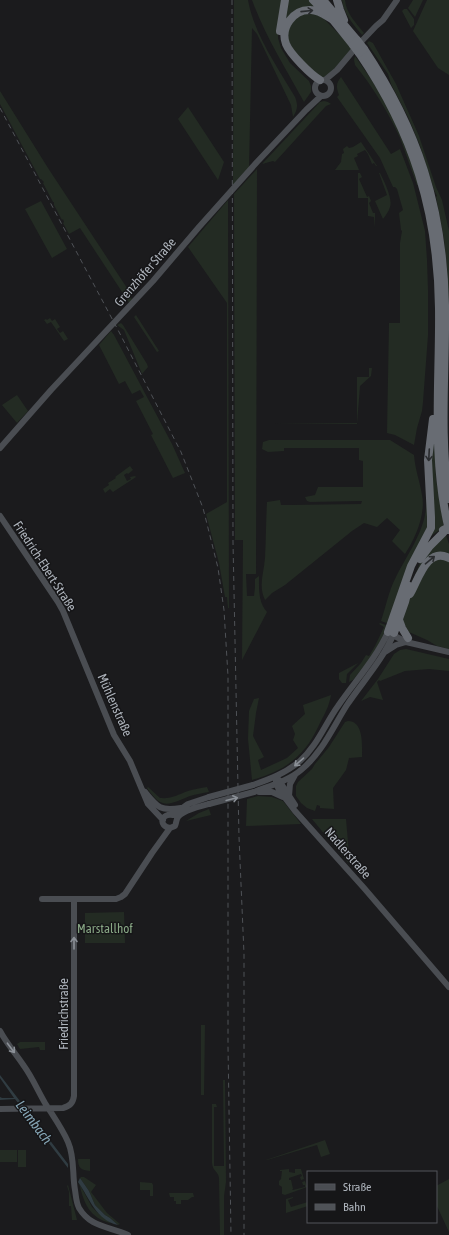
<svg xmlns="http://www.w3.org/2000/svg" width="449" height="1235" viewBox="0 0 449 1235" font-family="'Asap Condensed',sans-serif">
<rect width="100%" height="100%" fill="#1b1b1d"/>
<path fill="#232b23" d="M234,0H248C254,34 277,66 295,97C298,105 298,109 293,117L291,105L257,34L252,28L249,168L233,186Z
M252,0H282L278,28V38L281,48L290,63L309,81L311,86V92L304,102C286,69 265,36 252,0Z
M288,0H310L320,10L312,9L286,24L290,54L283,30Z
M342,0H345C346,13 356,23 364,33L362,35C354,25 343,13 342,0Z
M413,0H423L415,17L408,8Z
M427,0H449V75L438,68L413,31Z
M404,9H407L414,19V25L411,28L402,11Z
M304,14H314L323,18L352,47V49L334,70L325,77H319C310,67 287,49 287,35C288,30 291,24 293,20Z
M369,41L373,43L396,84L407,109L419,136L436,187L442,200L449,231V364L447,270L444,239L436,197L437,196L434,190L420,146L408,117L391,84L388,74L367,43Z
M355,56L388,104L420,185H417C411,169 406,154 400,138C388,112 373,87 355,65L354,60Z
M341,77L391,154L400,149L413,183L425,231L427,260L428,290V335L423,402L422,411L417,428L414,445L395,435L387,433L389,323H400V243L402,231L401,230L399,213L403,210L397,189L395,187H393L380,158L337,97L339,95C336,87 336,83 341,77Z
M0,91L48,168L129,291L132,300L130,304L80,228L69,234L63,223L64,222L63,219L62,220L54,205V202H53L43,183L44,182L41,179H40L0,104Z
M324,101L328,102L331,104L326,106L275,162L273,161L262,164L320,102Z
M188,107L224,162L218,180L178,119Z
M361,142L377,166H376L374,163L372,164L368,154L365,150L357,154L358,156L354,158L359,170H335L341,162L342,154L344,153L343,149L347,146L349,148L353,147Z
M257,169L256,574H246L247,596H254L255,587V579L259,576C259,588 258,602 267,612L242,660L243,540H235L234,194Z
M358,173H360L362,177L359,179L367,197L369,196L371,201L369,203L373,213H375V228L374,217L368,216V198H358Z
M379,173H380C384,181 393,199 390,207C389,211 386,215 383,219L375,201L387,195Z
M228,200L229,608H228L227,597H225L219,563L206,514L227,502V303L188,247Z
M41,201L67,249L52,258L25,209Z
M136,315L159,351L157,352L134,317Z
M50,318L52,321L55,319L60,327L57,329L60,333L63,331L68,339L64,341L51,322L47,324L44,320L46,319L47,320Z
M121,323L123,325L147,364L148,367L142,374L124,330L117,325Z
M111,331L114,335L172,444L185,473L173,478L151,435L153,434L136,401L144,397L140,390L132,394L125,381L119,384L99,345Z
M369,368H372L371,376L360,386L357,424L274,423H357V377H369Z
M17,395L28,411L17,423L2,405Z
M434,433L436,479L444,527L431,536L430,483Z
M269,440H390L414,455C415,469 420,482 422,495C426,514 415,539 405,554L392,541L400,530L387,518L377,527L364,523L352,531L285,585L272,593L265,600C258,585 264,573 265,558C266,539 266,520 267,502L280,500L281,505H291L361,504L362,501H359L310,502L307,501L305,497L315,495L318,487H363V461L359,460V448H284V451L268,452L262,449L263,442Z
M130,466L133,470L128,474L127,473L124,475L127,481L131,479L130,477L135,476L136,477L113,492L110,489L105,493L103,489L109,485L108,483L116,478L115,477Z
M426,496H429L430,525L389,624L381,621C386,606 389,590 396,577C409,551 429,526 426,496Z
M446,535L449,544V556L439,553L409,590L422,558Z
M432,559L449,560V649L437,646L427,640L409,632L402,620C408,601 419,574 432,559Z
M380,623L389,626L370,659L353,680L349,682L350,675L361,663L366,655L369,656L375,646L384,627L379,624Z
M406,649L449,659V671L429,669L405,671L380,681L379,680L377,682L383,700L370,697L361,701L378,679L394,654L400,650Z
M358,663L347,674L346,683H342L339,679V673Z
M331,695C329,707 324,715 319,725C305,756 285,771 252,780L248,739L249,711L254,699L259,698L256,713L253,736L264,757L258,760L261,770L287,758L298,748L293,740L295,734L292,726L305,714L303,705Z
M348,721C364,721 362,746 362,757L349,758L346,770L333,788L334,809L320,808V806L317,805L315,811L307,808L301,803L296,796V786L298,782L312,769L315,764L329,747L345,722Z
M148,787L160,798C172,799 177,795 188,791C194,789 201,788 207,787L209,792C203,793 196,794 190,796C168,805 162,810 147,788Z
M258,796L272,797L283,801L301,824L246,826L247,799Z
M209,809L211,815L186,821L199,813Z
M312,819H346L350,865Z
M124,912L125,943H85V913Z
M201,1025H205L204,1095H201Z
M20,1042H45V1050H40L39,1047L20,1049L17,1044Z
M223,1080H225L226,1182L224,1196V1235H220L219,1178C218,1171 213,1172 212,1163V1104H216L217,1107H214V1166H224Z
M325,1140L330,1154L321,1157L317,1145L267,1160H266Z
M0,1150H17V1162H0Z
M18,1150H26V1167H18Z
M78,1159H90V1171C81,1170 78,1168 78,1159Z
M289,1169V1172L295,1173V1169H301L304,1179L301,1180L300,1177L302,1176L301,1174L289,1178V1180H291L293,1189H292L293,1190L305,1187V1185H303L302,1182L305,1181L307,1187L285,1195L282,1194V1187L279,1185V1181L281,1179L282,1171H280V1170Z
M81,1177H84L96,1185L91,1192L107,1213L120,1224L118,1225L110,1218L105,1215L95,1205L89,1191L80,1178Z
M449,1179V1232L436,1204V1186Z
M140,1182L152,1183L153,1185V1196H150V1190H140Z
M79,1183L92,1207L98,1213L111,1223C89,1218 84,1203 79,1183Z
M68,1185L77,1220H72L71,1206H69V1192L67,1186Z
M169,1193H193L194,1197H192L188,1200H181V1204H176V1201H174V1197H170Z
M293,1197V1198L288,1200L291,1207L308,1202V1206L286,1213V1199Z"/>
<path fill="#303c42" d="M0,1075L68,1164V1168L15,1099L0,1100V1097L2,1098H14L0,1078Z
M80,1178L89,1191L95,1205L105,1215L110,1218L118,1225C96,1220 90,1199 78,1182Z"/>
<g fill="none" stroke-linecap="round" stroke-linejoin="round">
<path stroke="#4a4d52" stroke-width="6" d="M315 88a8 8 0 1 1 16 0a8 8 0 1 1-16 0Z
M325,80L337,70L358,45L376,26L383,20L397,0
M0,448L51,390L153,281L199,227L257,162L306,110L321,96
M0,516L58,602L63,611L114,735L130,761L148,804L163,820
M391,634L406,642L449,652
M385,652L396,645L406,642
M276,777V783L279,790L295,811L364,888L449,987
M278,779L295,805
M253,785C270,779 286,773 300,761C317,746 325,724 338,706C355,681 375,660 388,632
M145,792C158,808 160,811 181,808
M254,792C269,786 288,781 301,770C322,753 333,727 347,705C363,681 383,660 394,633
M259,792H272L283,797
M289,796L290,784L295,775
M170,828C158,826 161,813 173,815L188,804L209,797
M42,899H116L121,897L125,894L152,853L170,828L175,826C176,824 176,822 177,819C180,811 201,806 209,804
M0,1031C7,1044 16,1054 24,1066C32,1077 38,1091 45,1103C53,1116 62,1128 68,1142C75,1158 72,1174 75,1190C76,1196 76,1202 79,1208C91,1228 109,1226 128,1235
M0,1109L63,1108C70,1106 73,1103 74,1096V899"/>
<path stroke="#686c73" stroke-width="8" d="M313,0L333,20L353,45
M323,0L357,40
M337,0L340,10L344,20
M280,31L285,0
M364,49C418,130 443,207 445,305C446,370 439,434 449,499
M359,53C413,132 438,212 439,308C440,382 431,457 449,530
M320,80C311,75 290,54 286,44C280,28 293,9 311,10C319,10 326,16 333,20
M420,559L429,547L443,533
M410,594C418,581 427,546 449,558
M399,620L402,628L408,638
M388,632L411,566L431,528V517L428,460L433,419
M394,633L405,602L409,586"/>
<path stroke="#4f5257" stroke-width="1" stroke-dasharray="5 4" stroke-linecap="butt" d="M232,0L233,542L239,837L244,954V1235
M0,108L118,330L181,452L203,508L218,568L224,610L228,676V1046L231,1235"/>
<path stroke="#4a4d52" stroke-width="6" d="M209,797L253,785
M209,804L254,792"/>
<path stroke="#686c73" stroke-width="8" d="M357,40L364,49
M353,45L359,53
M443,530L449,527"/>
</g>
<defs><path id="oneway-shaft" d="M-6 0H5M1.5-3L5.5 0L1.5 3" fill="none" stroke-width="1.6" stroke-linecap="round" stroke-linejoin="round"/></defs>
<g stroke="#2a2c2f">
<use href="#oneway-shaft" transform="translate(307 11) rotate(-6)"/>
<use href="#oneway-shaft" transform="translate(429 455) rotate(93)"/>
<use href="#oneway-shaft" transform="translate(430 560) rotate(-40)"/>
</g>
<g stroke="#8b9097">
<use href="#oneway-shaft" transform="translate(299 762) rotate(139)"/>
<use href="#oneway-shaft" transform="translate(232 799) rotate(-14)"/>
<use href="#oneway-shaft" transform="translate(74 943) rotate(-90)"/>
<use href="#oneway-shaft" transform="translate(11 1048) rotate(53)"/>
</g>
<g text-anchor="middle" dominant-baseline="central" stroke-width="3" stroke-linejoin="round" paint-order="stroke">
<g font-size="13" fill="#aeb4bc" stroke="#161618">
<text transform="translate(145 272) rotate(-49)">Grenzhöfer Straße</text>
<text transform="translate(45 566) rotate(57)">Friedrich-Ebert-Straße</text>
<text transform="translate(115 705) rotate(66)">Mühlenstraße</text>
<text transform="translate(348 853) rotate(49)">Nadlerstraße</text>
<text transform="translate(63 1014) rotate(-90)">Friedrichstraße</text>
</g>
<g font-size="13" fill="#88a785" stroke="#161618">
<text x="105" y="928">Marstallhof</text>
</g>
<g font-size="14" font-style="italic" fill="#86a6b6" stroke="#161618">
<text transform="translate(34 1122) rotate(53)">Leimbach</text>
</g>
</g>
<rect x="307" y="1171" width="130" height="52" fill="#161618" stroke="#53555a"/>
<rect x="315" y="1184" width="20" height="6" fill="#4a4d52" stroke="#53555a"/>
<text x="343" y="1191" font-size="12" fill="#aeb4bc">Straße</text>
<rect x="315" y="1204" width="20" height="6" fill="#4f5257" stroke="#53555a"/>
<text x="343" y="1211" font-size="12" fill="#aeb4bc">Bahn</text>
</svg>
